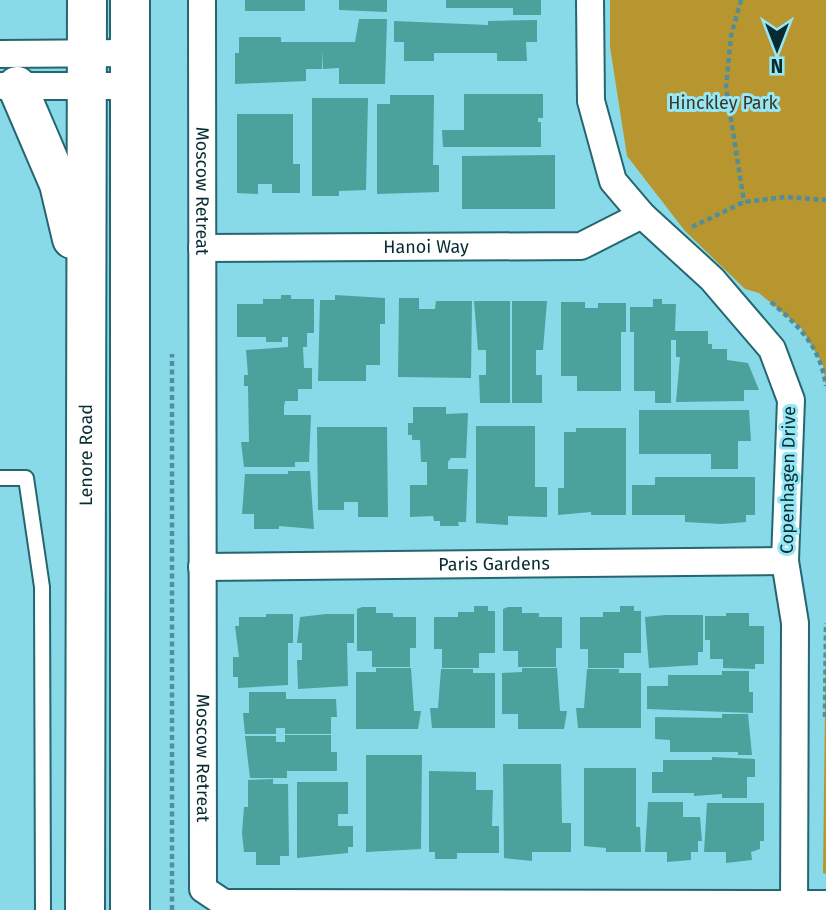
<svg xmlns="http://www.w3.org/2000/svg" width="826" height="910" viewBox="0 0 826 910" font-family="'Fira Sans',sans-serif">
<rect width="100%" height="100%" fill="#88dae9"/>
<path fill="#b79630" d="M610,0H826V386L823,365L801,328L759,293L745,289L685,231L627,156L610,47Z
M826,623V874L823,873Z"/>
<path fill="#4ba19c" d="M245,0H305V11H245Z
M339,0H387V12L339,10Z
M446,0H541V15H513V8H446Z
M359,19H387L385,84H339V68L323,69V51L322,69H306V81L235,84V53H239V37H281V42H355Z
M537,20V42H526L527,61H497V53H434V61H404V42H394V21L488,25V21Z
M464,94H543V118H538V122H541V147H443L442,130H464Z
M390,95H434L433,165H439V192L377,194V104H390Z
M312,98H368L366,190L339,191V196H312Z
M237,114H293V164H300V193H272V184H258V194L237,193Z
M555,155V209H462V156Z
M281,295H291V299H314V333H307V347H303L304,368H312V389H298V401H285L284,407V415H311L309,462H295V467H244L241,442H249L248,386H244V375H248L246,350L288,347V337H282V342H266V337H237V304H263V299H281Z
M335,295L385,298V324H380V365H366V381H318L320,300H335Z
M399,298H419V309H435L436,301H472L471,378L398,377Z
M653,299H662V304H676L675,331H708V344H712V349H727V360L748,363L759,390H744V401L676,402L680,357H676V340H671V403H655V391H634V332H630V307H653Z
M474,301H510V403H480L479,375H486V350H478Z
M512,301H547L543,350H536V375H542V403H512Z
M561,302H585V308H598V303H626V332H621V391H577V376H561Z
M413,407H446V414L468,413L466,458H451L448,462V469H468L466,522H458L459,526H440V521H434L433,516L410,517V485H427V462H421L420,440H412V435H408V423H413Z
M639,410H749L751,441H738V469H711V454H639Z
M476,426H535V487H547V517L508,516V525L476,523Z
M317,427H387L388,517H358V502H344V510H318Z
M576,428H626V515H591V512L558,515V488H564V432H576Z
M288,471H310L314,529L279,526V529H254V514H242L245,474H288Z
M655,477H755V515H746V522L722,524L685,522V515H632V485H655Z
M474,606H488V611H495V653H479V668H442V649H434V617H458V612H474Z
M620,606H634V611H641V653H624V668H588V649H580V617H603V612H620Z
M362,607H376V613H393V617H416V648H410V667H372V651H357V609Z
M508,607H522V613H539V617H562V648H556V667H518V651H503V609Z
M726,613H749V626H764V664H755V669L723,668V659H710V640H705V616H726Z
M266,614H293V643H288V685L238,688V677H233V657H239L235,626H239V617H266Z
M326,614H354V643H347L348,686L298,689L297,660H302V643H297L300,617Z
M665,615H703V652H698V665L649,668L645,617Z
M376,668H411L414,711H421L418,729H356V672H376Z
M522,668H557L560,711H567L564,729H518V714H502V673L522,672Z
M441,669H473V673H495V728H432L430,708H438Z
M587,669H619V673H641V728H578L576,708H584Z
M722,671H749V692H753V713L647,709V686H668V675H722Z
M249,692H286V699H336L337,717H331V734H285V728H276V734H245L243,713H249Z
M722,714H748L752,755H738V752H670V740L655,739V717L722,718Z
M285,735H331V752H337V771H287V778H250L245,736H276V742H285Z
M366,755H422L421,849L366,852Z
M712,757L755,759V777H747V798H722V794L694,796V793H652V772H663V760H712Z
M503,764H561L562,823H571V852H532V861L504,858Z
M584,768H636V827H640L641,852H606V848L584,846Z
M429,771L476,772V790H493L492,826H499V853H457V859H435V852H429Z
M273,779V784H288L289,856H280V865H256V852H244L242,833L244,807H248V780Z
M297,782H348V814H338V826H353V847H348V853L297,858Z
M648,802H683V817H700L702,841H698V852H691V860L667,862V852H645Z
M707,803H764V841H760V849L751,852L752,860L726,863V852H704Z"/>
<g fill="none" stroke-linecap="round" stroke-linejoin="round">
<g stroke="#256670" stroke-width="18">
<path id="lane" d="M0,478H26L42,587L43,910"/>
</g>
<g stroke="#256670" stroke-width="30">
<g id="street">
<path id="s1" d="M202,0L203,889L224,903L826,904"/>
<path d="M590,0L591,101L613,181L642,215L712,279L772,349L791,400L785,561L795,623L794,910"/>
<path d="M0,54L129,53"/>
<path d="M2,86H129"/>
<path id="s2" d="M202,248L581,246L642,215"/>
<path id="s3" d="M202,567L785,561"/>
</g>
</g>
<g stroke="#256670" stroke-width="42">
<g id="secondary">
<path d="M130,0V910"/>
<path d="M17,86L59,184L72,239"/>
<path id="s4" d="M85,910L87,0"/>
</g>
</g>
<path stroke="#508e9a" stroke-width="4.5" stroke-dasharray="5 3.5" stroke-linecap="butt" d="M741,0L731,36L726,87L744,202
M692,227L744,202L785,197L826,200
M771,302C800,327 820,346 826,386
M825,717L826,623
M172,910V354"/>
<use href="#lane" stroke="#fff" stroke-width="14"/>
<use href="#street" stroke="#fff" stroke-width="26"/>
<use href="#secondary" stroke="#fff" stroke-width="38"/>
</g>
<g text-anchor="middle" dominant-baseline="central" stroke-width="6" stroke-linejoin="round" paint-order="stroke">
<g font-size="18" fill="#3e3620" stroke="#95e7f6">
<text x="723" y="103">Hinckley Park</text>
</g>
<g font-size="18" fill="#062b31" stroke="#95e7f6">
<text stroke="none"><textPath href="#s1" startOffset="191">Moscow Retreat</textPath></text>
<text stroke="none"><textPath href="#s2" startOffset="224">Hanoi Way</textPath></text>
<text stroke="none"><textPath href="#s4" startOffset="455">Lenore Road</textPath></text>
<text transform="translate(788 480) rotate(-89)">Copenhagen Drive</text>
<text stroke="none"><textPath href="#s3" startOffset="292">Paris Gardens</textPath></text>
<text stroke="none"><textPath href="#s1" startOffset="758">Moscow Retreat</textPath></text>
</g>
</g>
<g transform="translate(777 49) rotate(180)" stroke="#95e7f6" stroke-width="5" paint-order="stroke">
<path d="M0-5L12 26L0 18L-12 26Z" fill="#062b31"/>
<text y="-10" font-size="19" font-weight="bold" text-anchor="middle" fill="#062b31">N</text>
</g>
</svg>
